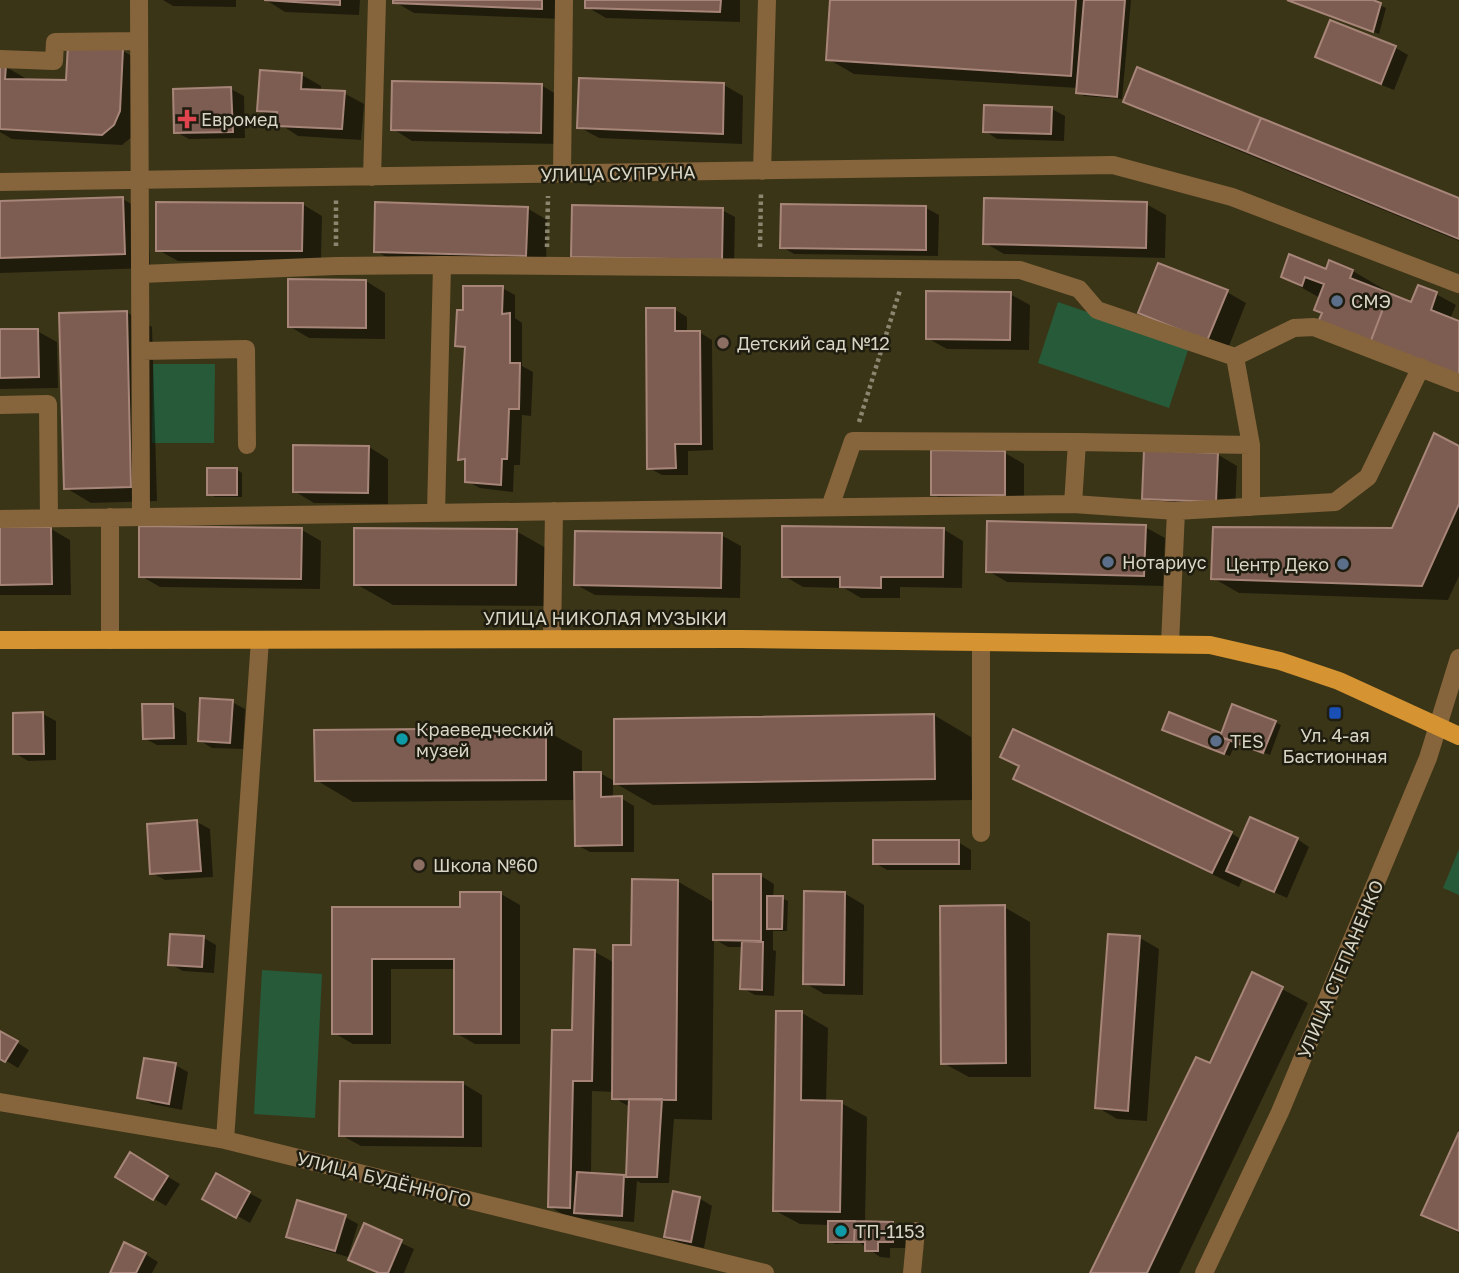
<svg xmlns="http://www.w3.org/2000/svg" width="1459" height="1273" viewBox="0 0 1459 1273" font-family="'Golos Text',sans-serif">
<rect width="100%" height="100%" fill="#3b3518"/>
<path fill="#275a38" d="M1058,302L1189,347L1169,408L1038,363Z
M153,364H215L214,443H152Z
M1459,849V895L1443,888Z
M262,970L322,974L315,1118L254,1114Z"/>
<path fill="#0007" fill-rule="evenodd" d="M163,0H236V7L173,6Z
M266,0H360L359,15L285,12Z
M395,0H561V19L414,13L395,2Z
M587,0H740V22L606,18L587,7Z
M832,0H1131L1122,99L1084,96L1078,92V88L854,74L828,59Z
M1289,0H1368L1386,8L1379,34Z
M1331,22L1396,48L1408,55L1394,90L1330,64L1317,56Z
M123,51L142,62L133,136L122,145L12,139L0,132V66L6,67L25,78V81L67,82Z
M302,75L321,86V92L344,93L364,104L361,140L298,136L259,110Z
M541,85L561,97L560,144L412,141L393,129Z
M724,85L743,96L742,144L599,138L579,127Z
M231,89L244,96L245,138L189,139L176,132Z
M1125,101L1459,200V241L1144,112Z
M1052,109L1065,116L1064,141L997,139L985,131Z
M123,199L148,214L150,268L0,273V202Z
M302,204L322,216L321,262L178,261L158,250Z
M1146,204L1166,215L1165,258L1004,254L985,243Z
M527,208L547,220L546,266L395,262L376,251Z
M926,208L939,215L938,256L794,254L782,247Z
M722,210L735,217L734,267L585,263L573,256Z
M1330,262L1353,271L1390,293L1389,295L1412,304L1419,287L1436,294L1456,305L1450,319L1459,323L1324,313L1320,298L1283,277L1327,271Z
M366,281L385,293V339L309,338L289,326Z
M502,288L515,295V318L522,323V366L533,372L531,416L522,415L520,465H514L513,492L480,488L467,481V463L460,459L466,350L457,345L465,311Z
M1227,292L1246,303L1227,351L1160,324L1140,313Z
M1010,294L1030,305L1029,350L947,349L927,338Z
M674,309L687,317V333L699,332L712,340L713,450L688,451V475H662L649,468Z
M126,312L152,327L157,501L91,503L66,488Z
M0,331H37L57,342L58,388L0,389Z
M369,447L388,459V504L314,503L294,491Z
M1459,447V576L1448,600L1239,593L1213,578L1393,530Z
M1005,453L1024,464V506L952,505L933,494Z
M1217,454L1237,466L1235,512L1163,510L1144,498Z
M236,469L242,473V497H215L209,494Z
M1145,527L1165,538L1163,586L1007,582L988,571Z
M0,529H51L70,540L71,595H0Z
M943,529L963,541L962,588L900,587V598H861L844,588L803,587L784,576Z
M302,530L321,541L320,589L160,587L141,576Z
M516,531L553,552V606L393,605L356,584Z
M721,535L741,546L740,598L595,595L575,584Z
M232,702L245,709L243,749L212,748L199,740Z
M173,706L186,713L187,745H157L144,738Z
M43,714L56,721V760L28,761L15,753Z
M934,715L971,737L972,800L653,805L613,782V798H621L634,806V852H590L577,845L576,800L353,802L316,780L545,730L582,751V773H600L616,782Z
M1170,715L1222,735L1275,722L1281,725L1270,755L1236,742L1230,756L1170,733Z
M1002,757L1231,833L1242,840L1297,839L1309,847L1287,898L1243,878L1239,887L1040,793L1015,778L1020,767Z
M197,822L210,829L213,877L165,880L152,873Z
M958,842L971,850V870H887L875,863Z
M761,876L774,884L773,898H782L788,901L787,931H773V950L776,951L774,996L755,995L742,988L744,947H728L714,939L712,1120L674,1119L669,1183H641L637,1181L634,1222L569,1218L549,1206L574,1032L595,952L615,963L633,947L677,881L715,903ZM592,1091L614,1092V1098L630,1107L628,1179L624,1176L591,1174Z
M844,893L864,905L863,995L824,994L805,983Z
M501,894L520,905V1044H475L456,1033V969H391V1044H353L334,1033V908L462,909Z
M1004,907L1030,922L1031,1077H969L943,1063Z
M204,938L216,945L214,973L183,971L170,964Z
M1140,938L1159,949L1147,1121L1117,1119L1097,1107Z
M1282,989L1308,1003L1179,1273H1092L1210,1065Z
M802,1013L828,1028L826,1102L841,1103L867,1117L865,1223H892L905,1231V1248H890V1258L880,1257L860,1243L835,1244L829,1241V1225L800,1224L774,1210Z
M0,1032L29,1050L18,1068L0,1057Z
M175,1065L188,1072L182,1110L152,1104L139,1097Z
M462,1083L482,1095V1147L361,1146L341,1135Z
M1459,1136V1233L1423,1214Z
M131,1155L180,1184L166,1206L118,1177Z
M217,1175L262,1200L250,1223L205,1198Z
M699,1198L712,1206L704,1248L679,1243L666,1236Z
M345,1217L358,1224L348,1257L301,1243L288,1236Z
M365,1226L414,1249L404,1273H379L350,1259Z
M145,1254L158,1262L152,1273H112Z"/>
<path fill="#7d5d51" stroke="#a78578" stroke-width="2" d="M264,0H340V5Z
M393,0H542V9L393,3Z
M585,0H721L720,12L585,8Z
M830,0H1076L1071,76L826,60Z
M1084,0H1125L1117,97L1076,93Z
M1287,0H1373L1381,3L1373,32Z
M1330,20L1396,46L1381,84L1315,57Z
M68,45L123,49L120,111L114,125L102,135L0,129V65H6L5,79L66,80Z
M1137,67L1261,118L1247,152L1123,102Z
M260,70L302,73L301,89L345,91L342,129L277,126V112L257,111Z
M579,78L724,83L723,134L577,128Z
M392,81L542,84L541,133L391,130Z
M231,87L233,132L174,133L173,89Z
M984,105L1052,107L1051,134L983,132Z
M1261,118L1459,198V239L1247,152Z
M123,197L125,254L0,258V201Z
M984,198L1147,202L1146,248L983,244Z
M156,202L303,203L302,251H156Z
M375,202L528,207L526,256L374,252Z
M781,204L926,206V250L780,248Z
M572,205L723,208L722,260L571,257Z
M1289,254L1326,269L1329,260L1353,270L1350,278L1389,293L1370,343L1318,322L1322,313L1314,310L1324,284L1305,277L1302,286L1281,277Z
M1158,263L1228,290L1207,341L1138,313Z
M288,279L366,280V328L288,327Z
M1418,285L1437,292L1431,310L1459,321V377L1370,343L1389,293L1411,302Z
M463,286H503L502,314L510,313V363H520L519,409H509L507,459H502L501,485L465,482V459L458,460L465,347L455,346L457,310H463Z
M926,291L1011,292L1010,340L926,339Z
M646,308H675V331H700L701,444H675L676,468L647,469Z
M127,311L131,487L64,489L59,313Z
M0,329H38L39,377L0,378Z
M1434,433L1459,446V504L1422,586L1211,579L1213,527L1392,528Z
M293,445L369,446L368,493L293,492Z
M931,450L1005,451V495H931Z
M1144,450L1218,453L1216,502L1142,499Z
M207,468H237V495H207Z
M987,521L1146,525L1144,576L986,572Z
M139,526L302,528L301,579L139,577Z
M782,526L944,528L943,577H881V588L840,587V577H782Z
M0,527H51L52,584L0,585Z
M354,528L517,529L516,585H354Z
M575,531L722,533L721,588L574,585Z
M200,698L233,700L230,743L198,741Z
M142,704H173L174,738L143,739Z
M1232,704L1276,721L1263,753L1220,737Z
M43,712L44,754H13V713Z
M1169,712L1221,733L1220,737L1230,740L1224,754L1162,730Z
M934,714L935,779L614,784V719Z
M546,728V780L315,781L314,730Z
M1013,729L1232,832L1212,873L1013,779L1019,766L1000,757Z
M574,772H601V797L622,796V845L575,846Z
M1250,817L1298,838L1274,892L1226,871Z
M197,820L201,871L150,874L147,824Z
M873,840H959V864H873Z
M713,874H761V941L713,940Z
M632,879L678,880L676,1100L612,1099L613,945H631Z
M804,891L845,892L844,985L803,984Z
M460,892H501V1034H454V959H372V1034H332V907H460Z
M767,896H783L782,929H767Z
M1005,905L1006,1063L941,1064L940,906Z
M170,934L204,936L202,967L168,965Z
M1108,934L1140,936L1128,1111L1095,1108Z
M742,941L763,942L762,990L740,989Z
M574,949L595,950L592,1081H573L570,1208L548,1207L552,1030H572Z
M1252,972L1283,987L1147,1273H1090L1196,1057L1210,1063Z
M776,1011H802L801,1100L842,1101L840,1212L773,1211Z
M0,1031L18,1041L5,1062L0,1059Z
M144,1058L176,1063L169,1104L137,1098Z
M340,1081L463,1082V1137L339,1136Z
M629,1099H662L657,1177H626Z
M1459,1132V1231L1421,1215Z
M130,1152L168,1176L153,1200L115,1177Z
M577,1172L624,1175L622,1216L574,1213Z
M216,1173L250,1192L236,1218L202,1199Z
M673,1191L700,1197L691,1242L664,1237Z
M297,1200L346,1215L335,1251L286,1237Z
M828,1221H855L854,1242H828Z
M855,1221L893,1222V1242H878V1251H865V1242H854Z
M364,1223L402,1240L388,1273H379L348,1260Z
M124,1242L146,1253L136,1273H110Z"/>
<g fill="none" stroke-linecap="round" stroke-linejoin="round">
<path stroke="#8a866f" stroke-width="4.5" stroke-dasharray="3.5 3.5" stroke-linecap="butt" d="M336,246V199
M547,247L548,196
M760,247L761,193
M859,422L900,290"/>
<path stroke="#86653c" stroke-width="18" d="M139,0L141,516
M0,59L54,61L55,42L139,41
M762,171L767,0
M562,174L564,0
M372,177L377,0
M0,182L1113,165L1232,197L1459,284
M141,274L336,266L442,265L1020,270L1079,289L1097,310L1235,357L1294,328L1314,327L1459,383
M141,351L246,349L247,445
M1235,357L1251,445V507
M0,405L48,404L49,518
M1077,442L1251,445
M830,507L853,441L1077,442L1073,504
M436,513L442,265
M0,519L1073,504L1176,511L1335,502L1368,477L1421,367
M552,639L554,511
M110,640V517
M1170,644L1176,511
M981,833V643
M0,1102L225,1140L765,1273
M225,1140L260,640
M912,1273L916,1231
M1204,1273L1280,1112L1428,758L1459,658"/>
<path stroke="#d69331" stroke-width="18" d="M0,640L741,639L1210,645L1280,661L1339,681L1459,736"/>
</g>
<path fill="#e0444e" stroke="#1f1d10" stroke-width="2.5" d="M183.5 108.5h7v7h7v7h-7v7h-7v-7h-7v-7h7z"/>
<g fill="#5c6f8a" stroke="#1f1d10" stroke-width="2.5">
<circle cx="1337" cy="301" r="7"/>
<circle cx="1108" cy="562" r="7"/>
<circle cx="1343" cy="564" r="7"/>
<circle cx="1216" cy="741" r="7"/>
</g>
<g fill="#8d6e63" stroke="#1f1d10" stroke-width="2.5">
<circle cx="723" cy="343" r="7"/>
<circle cx="419" cy="865" r="7"/>
</g>
<rect fill="#1a4fb4" stroke="#1f1d10" stroke-width="2.5" x="1328" y="706" width="14" height="14" rx="3.5"/>
<g fill="#0f9aa8" stroke="#1f1d10" stroke-width="2.5">
<circle cx="402" cy="739" r="7"/>
<circle cx="841" cy="1231" r="7"/>
</g>
<g text-anchor="middle" dominant-baseline="central" stroke-width="5" stroke-linejoin="round" paint-order="stroke">
<g font-size="18" fill="#d8d5c4" stroke="#1f1d10" text-anchor="start">
<text x="201" y="119">Евромед</text>
<text x="1351" y="301">СМЭ</text>
<text x="737" y="343">Детский сад №12</text>
<text x="1122" y="562">Нотариус</text>
<text x="1329" y="564" text-anchor="end">Центр Деко</text>
<text x="416" y="729">Краеведческий<tspan x="416" dy="21">музей</tspan></text>
<text x="1335" y="735" text-anchor="middle">Ул. 4-ая<tspan x="1335" dy="21">Бастионная</tspan></text>
<text x="1230" y="741">TES</text>
<text x="433" y="865">Школа №60</text>
<text x="855" y="1231">ТП-1153</text>
</g>
<g font-size="18" fill="#d8d5c4" stroke="#1f1d10">
<text transform="translate(618 173) rotate(-1)">УЛИЦА СУПРУНА</text>
<text x="605" y="618">УЛИЦА НИКОЛАЯ МУЗЫКИ</text>
<text transform="translate(1340 969) rotate(-67)">УЛИЦА СТЕПАНЕНКО</text>
<text transform="translate(384 1179) rotate(14)">УЛИЦА БУДЁННОГО</text>
</g>
</g>
</svg>
